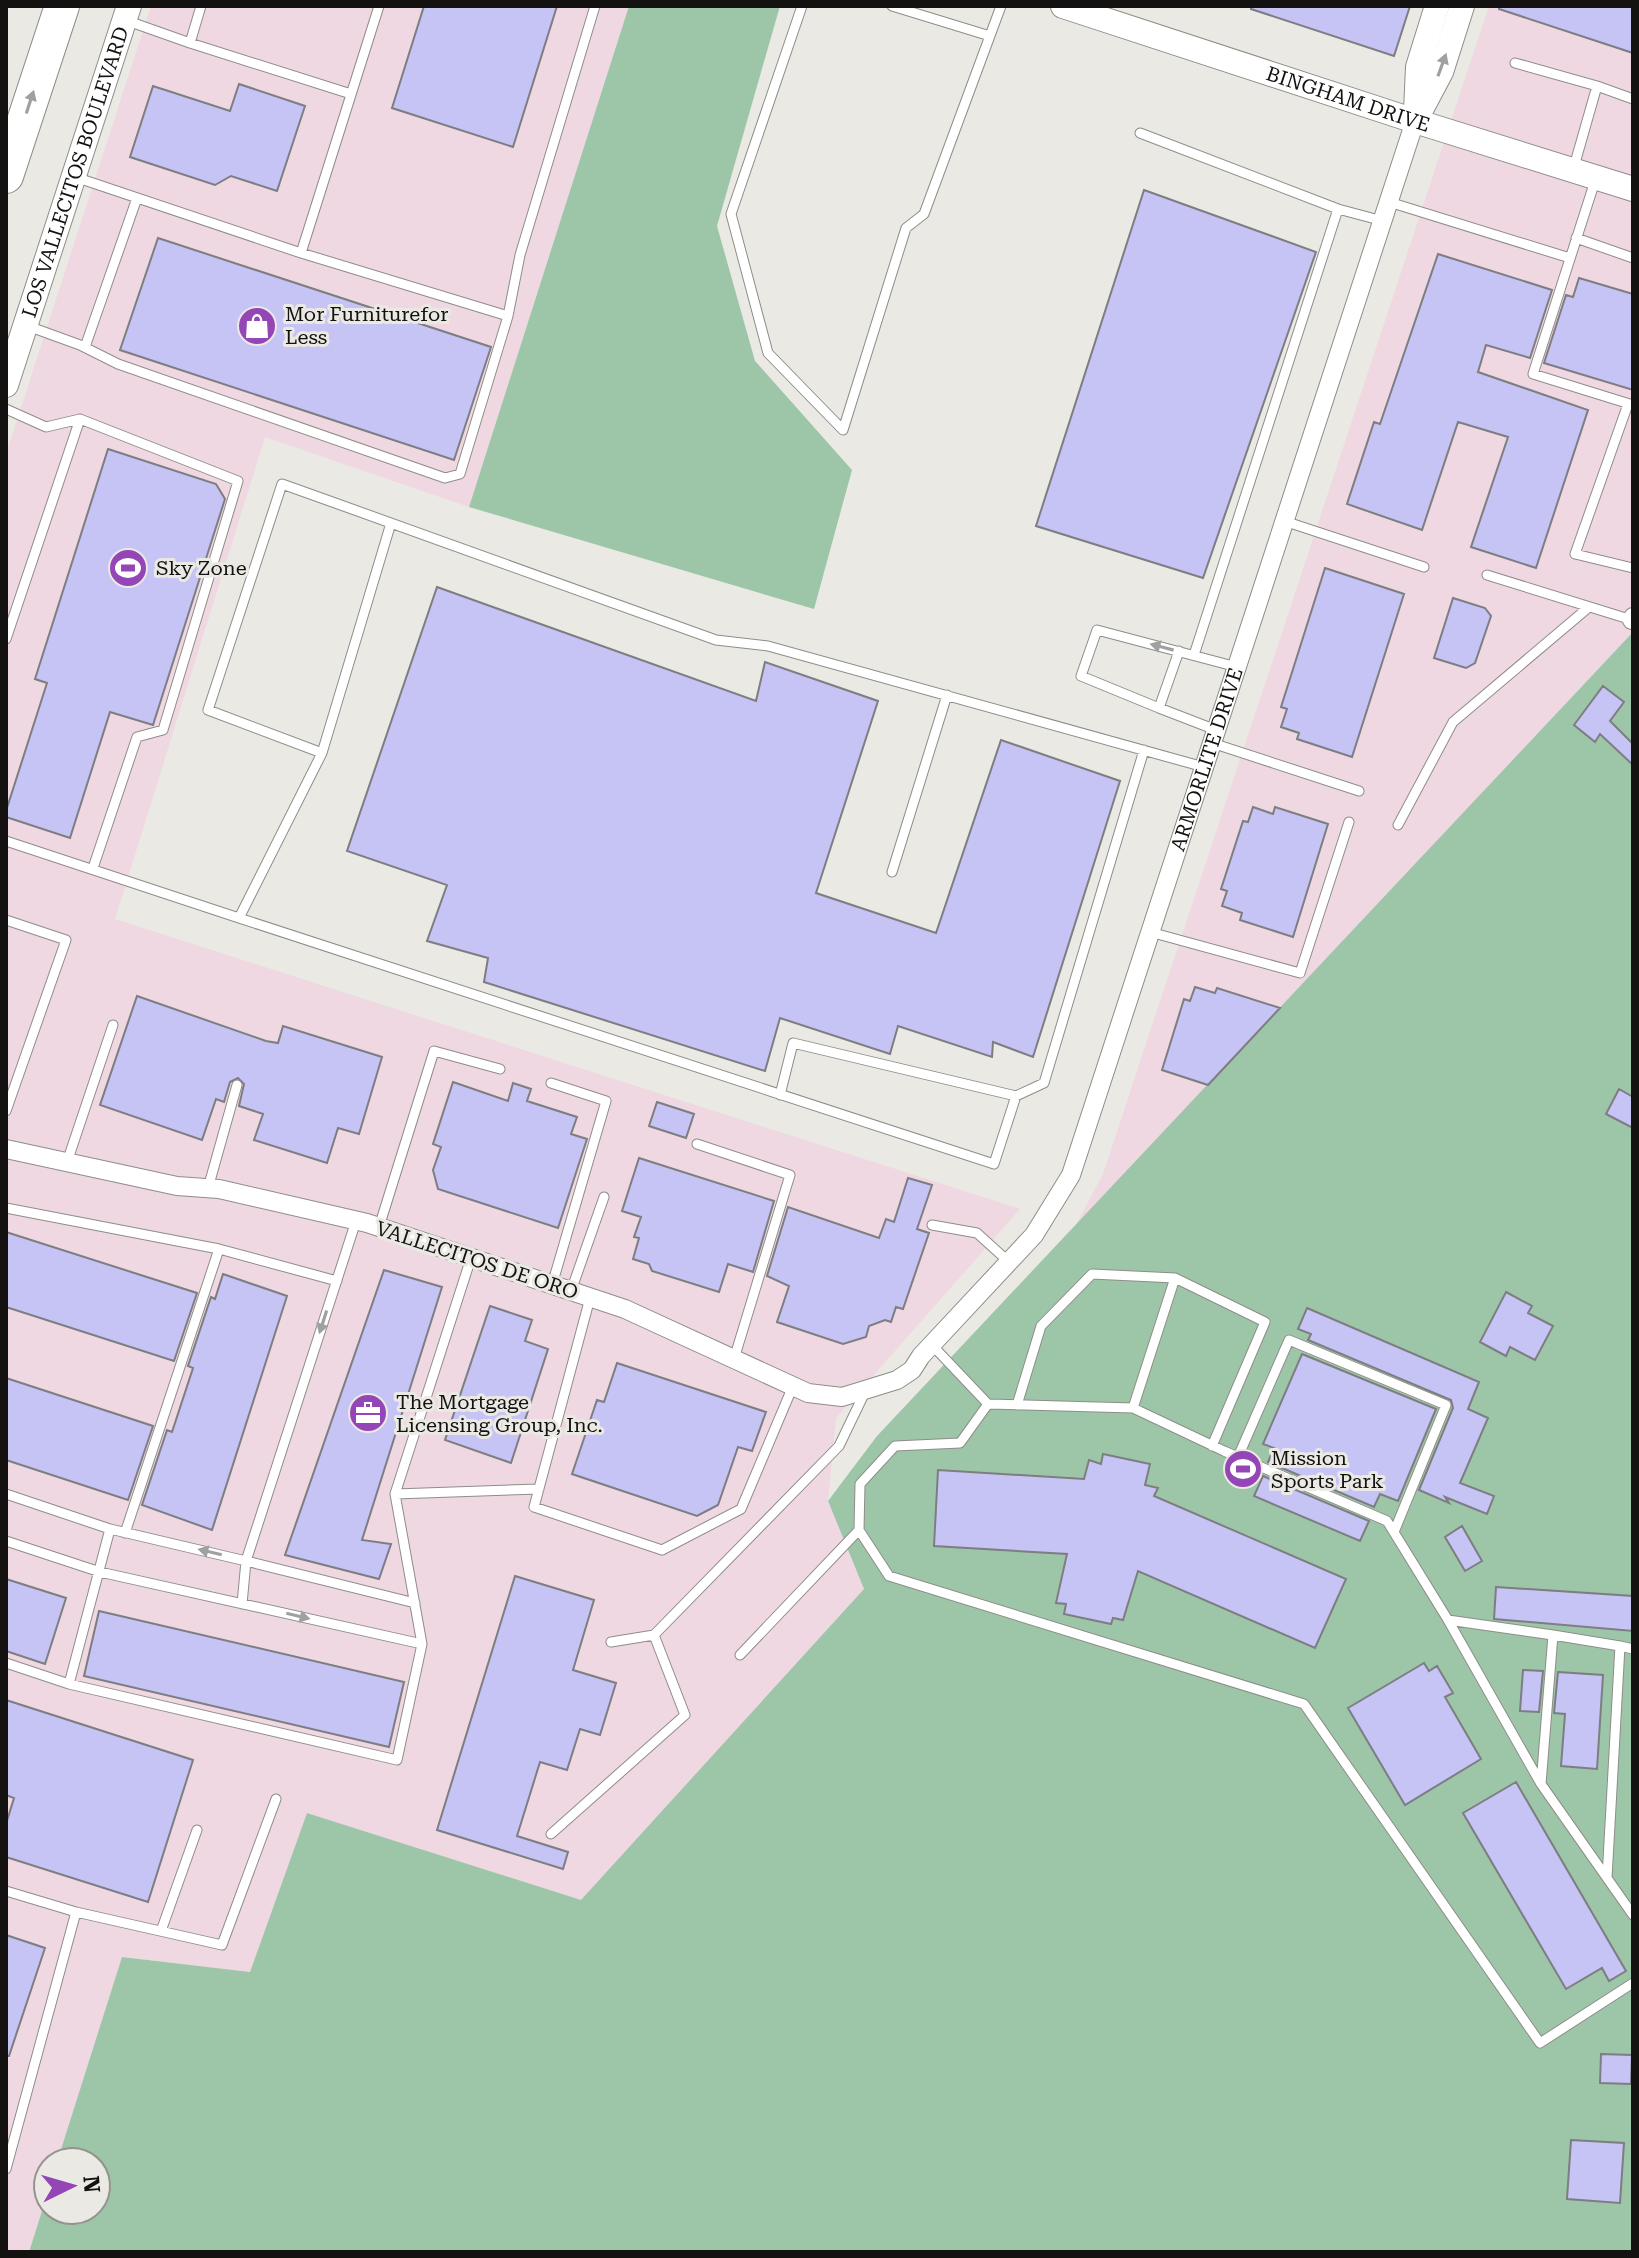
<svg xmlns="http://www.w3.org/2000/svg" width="1639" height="2258" viewBox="0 0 1639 2258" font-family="'Roboto Serif',serif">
<rect width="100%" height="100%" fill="#eae9e3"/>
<path fill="#efd8e2" d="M151,6H629L469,507L265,437L115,919L1020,1209L836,1418L828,1501L864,1589L581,1901L307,1813L250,1972L122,1957L57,2162H48V2192L29,2252H6V454Z
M1489,6H1633V632L1076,1225L1103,1174Z"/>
<path fill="#9dc6a9" d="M629,6H780L717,226L755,361L852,470L814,609L469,507Z
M1633,632V2252H29L48,2192V2210H96V2162H57L122,1957L250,1972L307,1813L581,1900L864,1589L828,1501L877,1436Z"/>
<path fill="#c6c3f5" stroke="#7d7d82" stroke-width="2" d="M424,6H557L513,147L392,108Z
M1252,6H1410L1394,56L1251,9Z
M1499,6H1633V53L1499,9Z
M239,84L305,106L277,191L231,176L215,185L130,157L153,86L230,111Z
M1144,190L1316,252L1203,578L1036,526Z
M158,238L491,347L454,460L120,350Z
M1438,254L1552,290L1530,358L1486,345L1478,372L1588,410L1536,568L1471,547L1508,437L1458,422L1422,530L1347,504L1374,422L1380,424Z
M1579,278L1633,294V390L1544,363L1566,295L1573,297Z
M108,449L216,484L225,499L153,725L110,712L70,838L6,817V811L47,683L35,679Z
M1325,568L1404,594L1352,757L1297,739L1299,733L1281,727L1287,709L1281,707Z
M437,587L756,701L765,662L878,701L816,893L936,933L1001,740L1120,781L1033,1057L993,1042L992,1057L898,1026L890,1054L780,1018L765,1071L484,982L488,958L427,941L447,885L347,851Z
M1453,598L1485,608L1491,616L1475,663L1466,668L1434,658Z
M1603,686L1624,702L1610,721L1633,744V765L1600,734L1595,742L1574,725Z
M1253,807L1273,814L1275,807L1328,824L1293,937L1240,920L1242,913L1222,906L1227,891L1221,889L1243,821L1248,822Z
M1195,987L1215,993L1217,988L1280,1008L1208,1085L1162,1070L1184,999L1190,1001Z
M137,996L266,1041L278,1043L283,1026L382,1057L359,1134L338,1128L327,1163L254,1140L263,1114L239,1106L244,1084L238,1078L230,1082L224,1102L216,1099L202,1140L100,1105Z
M453,1082L508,1101L513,1083L531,1089L527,1101L577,1117L571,1134L587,1139L558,1228L438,1189L433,1170L441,1147L433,1144Z
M1619,1089L1633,1097V1128L1606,1114Z
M657,1102L694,1114L686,1138L649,1126Z
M639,1158L774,1201L753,1272L728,1264L719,1292L652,1271L649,1264L633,1259L639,1238L634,1237L641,1217L622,1211Z
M908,1178L932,1185L917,1229L929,1233L903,1309L896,1307L891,1322L885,1320L869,1326L866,1337L843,1344L777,1322L789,1286L767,1276L788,1207L879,1238L886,1219L894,1222Z
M6,1232L197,1293L174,1361L6,1307Z
M384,1270L442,1287L362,1540L391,1544L379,1579L285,1555Z
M223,1274L287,1296L212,1530L142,1505L167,1430L172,1432L193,1368L188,1366L211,1297L215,1299Z
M1506,1292L1532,1306L1528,1313L1553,1326L1535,1360L1510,1347L1506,1356L1480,1342Z
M490,1306L532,1320L525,1341L548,1349L511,1463L445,1440Z
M1307,1308L1479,1382L1468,1409L1488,1418L1460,1483L1494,1496L1487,1514L1445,1497L1449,1503L1419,1490L1453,1408L1451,1400L1308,1340L1311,1334L1298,1329Z
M1302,1354L1436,1409L1398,1501L1380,1494L1374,1507L1268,1462L1274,1448L1263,1444Z
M617,1363L766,1412L752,1451L738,1447L718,1505L697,1516L572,1474L597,1400L604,1402Z
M6,1378L153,1426L128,1500L6,1460Z
M1103,1454L1150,1464L1145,1485L1158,1488L1154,1496L1346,1579L1315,1648L1138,1571L1123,1620L1113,1618L1111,1624L1064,1614L1066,1604L1056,1603L1067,1554L934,1546L938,1470L1084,1479L1089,1460L1101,1464Z
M1263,1476L1369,1521L1360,1541L1254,1496Z
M1462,1526L1482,1561L1465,1571L1445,1537Z
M515,1576L594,1600L573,1670L616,1683L600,1735L580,1729L567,1770L540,1762L517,1836L568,1852L563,1869L437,1830Z
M6,1579L66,1598L45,1664L6,1651Z
M1496,1587L1633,1596V1631L1494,1619Z
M99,1611L404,1682L389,1747L84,1676Z
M1424,1663L1429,1671L1437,1666L1453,1693L1445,1697L1481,1759L1405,1805L1348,1708Z
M1523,1670L1543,1671L1539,1712L1520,1711Z
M1558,1672L1603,1675L1597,1769L1561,1766L1565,1714L1554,1713Z
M6,1700L193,1760L148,1902L6,1857V1824L14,1798L6,1795Z
M1516,1782L1626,1971L1609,1981L1602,1968L1566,1989L1463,1813Z
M6,1935L45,1948L9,2056H6Z
M1601,2054L1632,2055L1631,2084L1600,2083Z
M1571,2140L1624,2143L1620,2203L1567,2199Z"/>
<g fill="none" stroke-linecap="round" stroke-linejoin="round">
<g stroke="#8e8d88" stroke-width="11">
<path id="service" d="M802,6L731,214L768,353L843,430L906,228L924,214L1001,6
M892,6L990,36
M125,20L190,43L201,6
M190,43L351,94
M1515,63L1597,86L1573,170
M1597,86L1633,99
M1140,133L1338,209L1383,221
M75,177L301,253L379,6
M1595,181L1533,374L1633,405
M1389,202L1570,258
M1576,238L1633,258
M301,253L508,316L520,255L595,6
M25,325L80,345L118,364L445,478L460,474L508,316
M85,347L137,198
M1628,404L1575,554L1633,568
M6,409L46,427L80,419L238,481L163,730L137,737L93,868
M1284,521L1424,567
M391,523L322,753L208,710L282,484L338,504L716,640L768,646L1204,767
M1487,575L1632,620
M6,639L80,419
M1179,651L1159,708L1081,676L1097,630L1237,667
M1194,655L1338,209
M1159,708L1216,730
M1212,743L1359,791
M1398,825L1453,722L1589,607
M6,841L239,918L322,753
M892,872L947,695
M239,918L994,1164L1016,1096L793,1043L780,1095
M6,920L66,940L6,1111
M1150,932L1300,973L1349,822
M551,1083L606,1101L552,1285
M1016,1096L1044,1083L1144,750
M697,1144L790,1175L734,1359
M67,1162L113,1025
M208,1188L237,1085
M6,1208L219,1249
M932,1225L977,1233L1009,1262
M379,1227L434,1051L500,1069
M571,1291L604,1197
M590,1298L534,1507L662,1550L741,1509L793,1386
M932,1345L988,1404L1133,1408L1224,1451L1387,1521L1448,1620
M988,1404L960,1443L895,1446L860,1484L859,1530L889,1576L1304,1704L1540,2043L1633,1983
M1017,1405L1041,1326L1092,1274L1175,1278L1265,1322L1212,1446
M1133,1408L1175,1278
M1238,1457L1289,1340L1446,1405L1394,1532
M6,1494L110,1529L246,1561L356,1221
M395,1494L539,1489
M125,1533L219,1249L337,1281
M6,1541L100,1572L422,1644
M242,1604L246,1561L415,1603
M611,1642L654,1635
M1633,1649L1620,1646L1607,1878L1633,1915
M740,1655L859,1530
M6,1663L69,1684L397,1760L422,1644L395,1494L471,1258
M69,1684L110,1529
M1541,1784L1448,1620L1553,1635
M551,1834L685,1715L654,1635L839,1446L865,1392
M1607,1878L1541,1784L1553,1635L1620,1646
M6,1891L76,1912
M161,1931L197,1830
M6,2169L76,1912L222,1945L276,1799"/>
</g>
<g stroke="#8e8d88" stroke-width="20">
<g id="minor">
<path d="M1632,620L1633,617"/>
<path id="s1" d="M6,1149L177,1186L219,1189L367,1223L625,1309L808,1393L842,1397L897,1380L912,1370L921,1356L1034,1235L1071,1175L1415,121"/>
</g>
</g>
<g stroke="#8e8d88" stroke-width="26">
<g id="tertiary">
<path id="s2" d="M1063,6L1415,121L1633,189"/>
<path d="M1416,111L1418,67L1437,6"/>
<path d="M1415,121L1441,72L1462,6"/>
<path id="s3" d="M6,385L129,6"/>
</g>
</g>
<g stroke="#8e8d88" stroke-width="36">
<path id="motorway" d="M6,176L62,6"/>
</g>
<use href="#service" stroke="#fff" stroke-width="9"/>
<use href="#minor" stroke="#fff" stroke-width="18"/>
<use href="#tertiary" stroke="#fff" stroke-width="24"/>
<use href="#motorway" stroke="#fff" stroke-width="34"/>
</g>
<defs><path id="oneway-solid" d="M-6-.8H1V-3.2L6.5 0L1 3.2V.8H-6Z" transform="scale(2)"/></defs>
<g fill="#a1a0a0">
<use href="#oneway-solid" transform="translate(1442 65) rotate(-70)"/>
<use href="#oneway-solid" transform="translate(30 102) rotate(-72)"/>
<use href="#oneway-solid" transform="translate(1162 647) rotate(-165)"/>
<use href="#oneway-solid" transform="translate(323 1322) rotate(108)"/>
<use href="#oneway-solid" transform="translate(210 1552) rotate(-167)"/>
<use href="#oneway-solid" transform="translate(298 1616) rotate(13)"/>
</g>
<defs>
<g id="shop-disc" transform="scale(2)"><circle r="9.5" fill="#9446b6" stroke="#eae9e3"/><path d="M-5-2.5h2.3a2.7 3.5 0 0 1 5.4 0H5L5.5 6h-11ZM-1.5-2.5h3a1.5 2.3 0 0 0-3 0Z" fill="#fff"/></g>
<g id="stadium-disc" transform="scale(2)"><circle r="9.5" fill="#9446b6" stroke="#eae9e3"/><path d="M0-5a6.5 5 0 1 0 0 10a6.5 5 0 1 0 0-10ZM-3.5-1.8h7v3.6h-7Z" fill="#fff"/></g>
<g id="office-disc" transform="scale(2)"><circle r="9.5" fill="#9446b6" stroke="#eae9e3"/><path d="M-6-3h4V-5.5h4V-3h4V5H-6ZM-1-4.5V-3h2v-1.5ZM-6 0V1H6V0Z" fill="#fff"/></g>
</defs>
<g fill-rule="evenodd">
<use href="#shop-disc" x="257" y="326"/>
<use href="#stadium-disc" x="128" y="568"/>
<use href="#office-disc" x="368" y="1413"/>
<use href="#stadium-disc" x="1243" y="1469"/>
</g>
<g text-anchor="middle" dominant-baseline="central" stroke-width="6" stroke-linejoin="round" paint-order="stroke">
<g font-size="20" fill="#131211" stroke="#eae9e3">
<text stroke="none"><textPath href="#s2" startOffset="300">BINGHAM DRIVE</textPath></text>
<text stroke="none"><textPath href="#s3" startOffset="224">LOS VALLECITOS BOULEVARD</textPath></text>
<text stroke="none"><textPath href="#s1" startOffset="1642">ARMORLITE DRIVE</textPath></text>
<text transform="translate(477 1260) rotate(18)">VALLECITOS DE ORO</text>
</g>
<g font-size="20" fill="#131211" stroke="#eae9e3" text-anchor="start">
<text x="285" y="314">Mor Furniturefor<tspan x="285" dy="23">Less</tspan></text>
<text x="156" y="568">Sky Zone</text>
<text x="396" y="1402">The Mortgage<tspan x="396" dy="23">Licensing Group, Inc.</tspan></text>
<text x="1271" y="1458">Mission<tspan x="1271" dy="23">Sports Park</tspan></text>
</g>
</g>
<rect width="1639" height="2258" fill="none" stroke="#131211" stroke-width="16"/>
<g transform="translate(72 2186) rotate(85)"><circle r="38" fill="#eae9e3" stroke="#94938f" stroke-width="2"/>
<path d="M0-6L14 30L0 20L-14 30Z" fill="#9446b6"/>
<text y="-12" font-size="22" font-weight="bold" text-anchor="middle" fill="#131211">N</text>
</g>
</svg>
